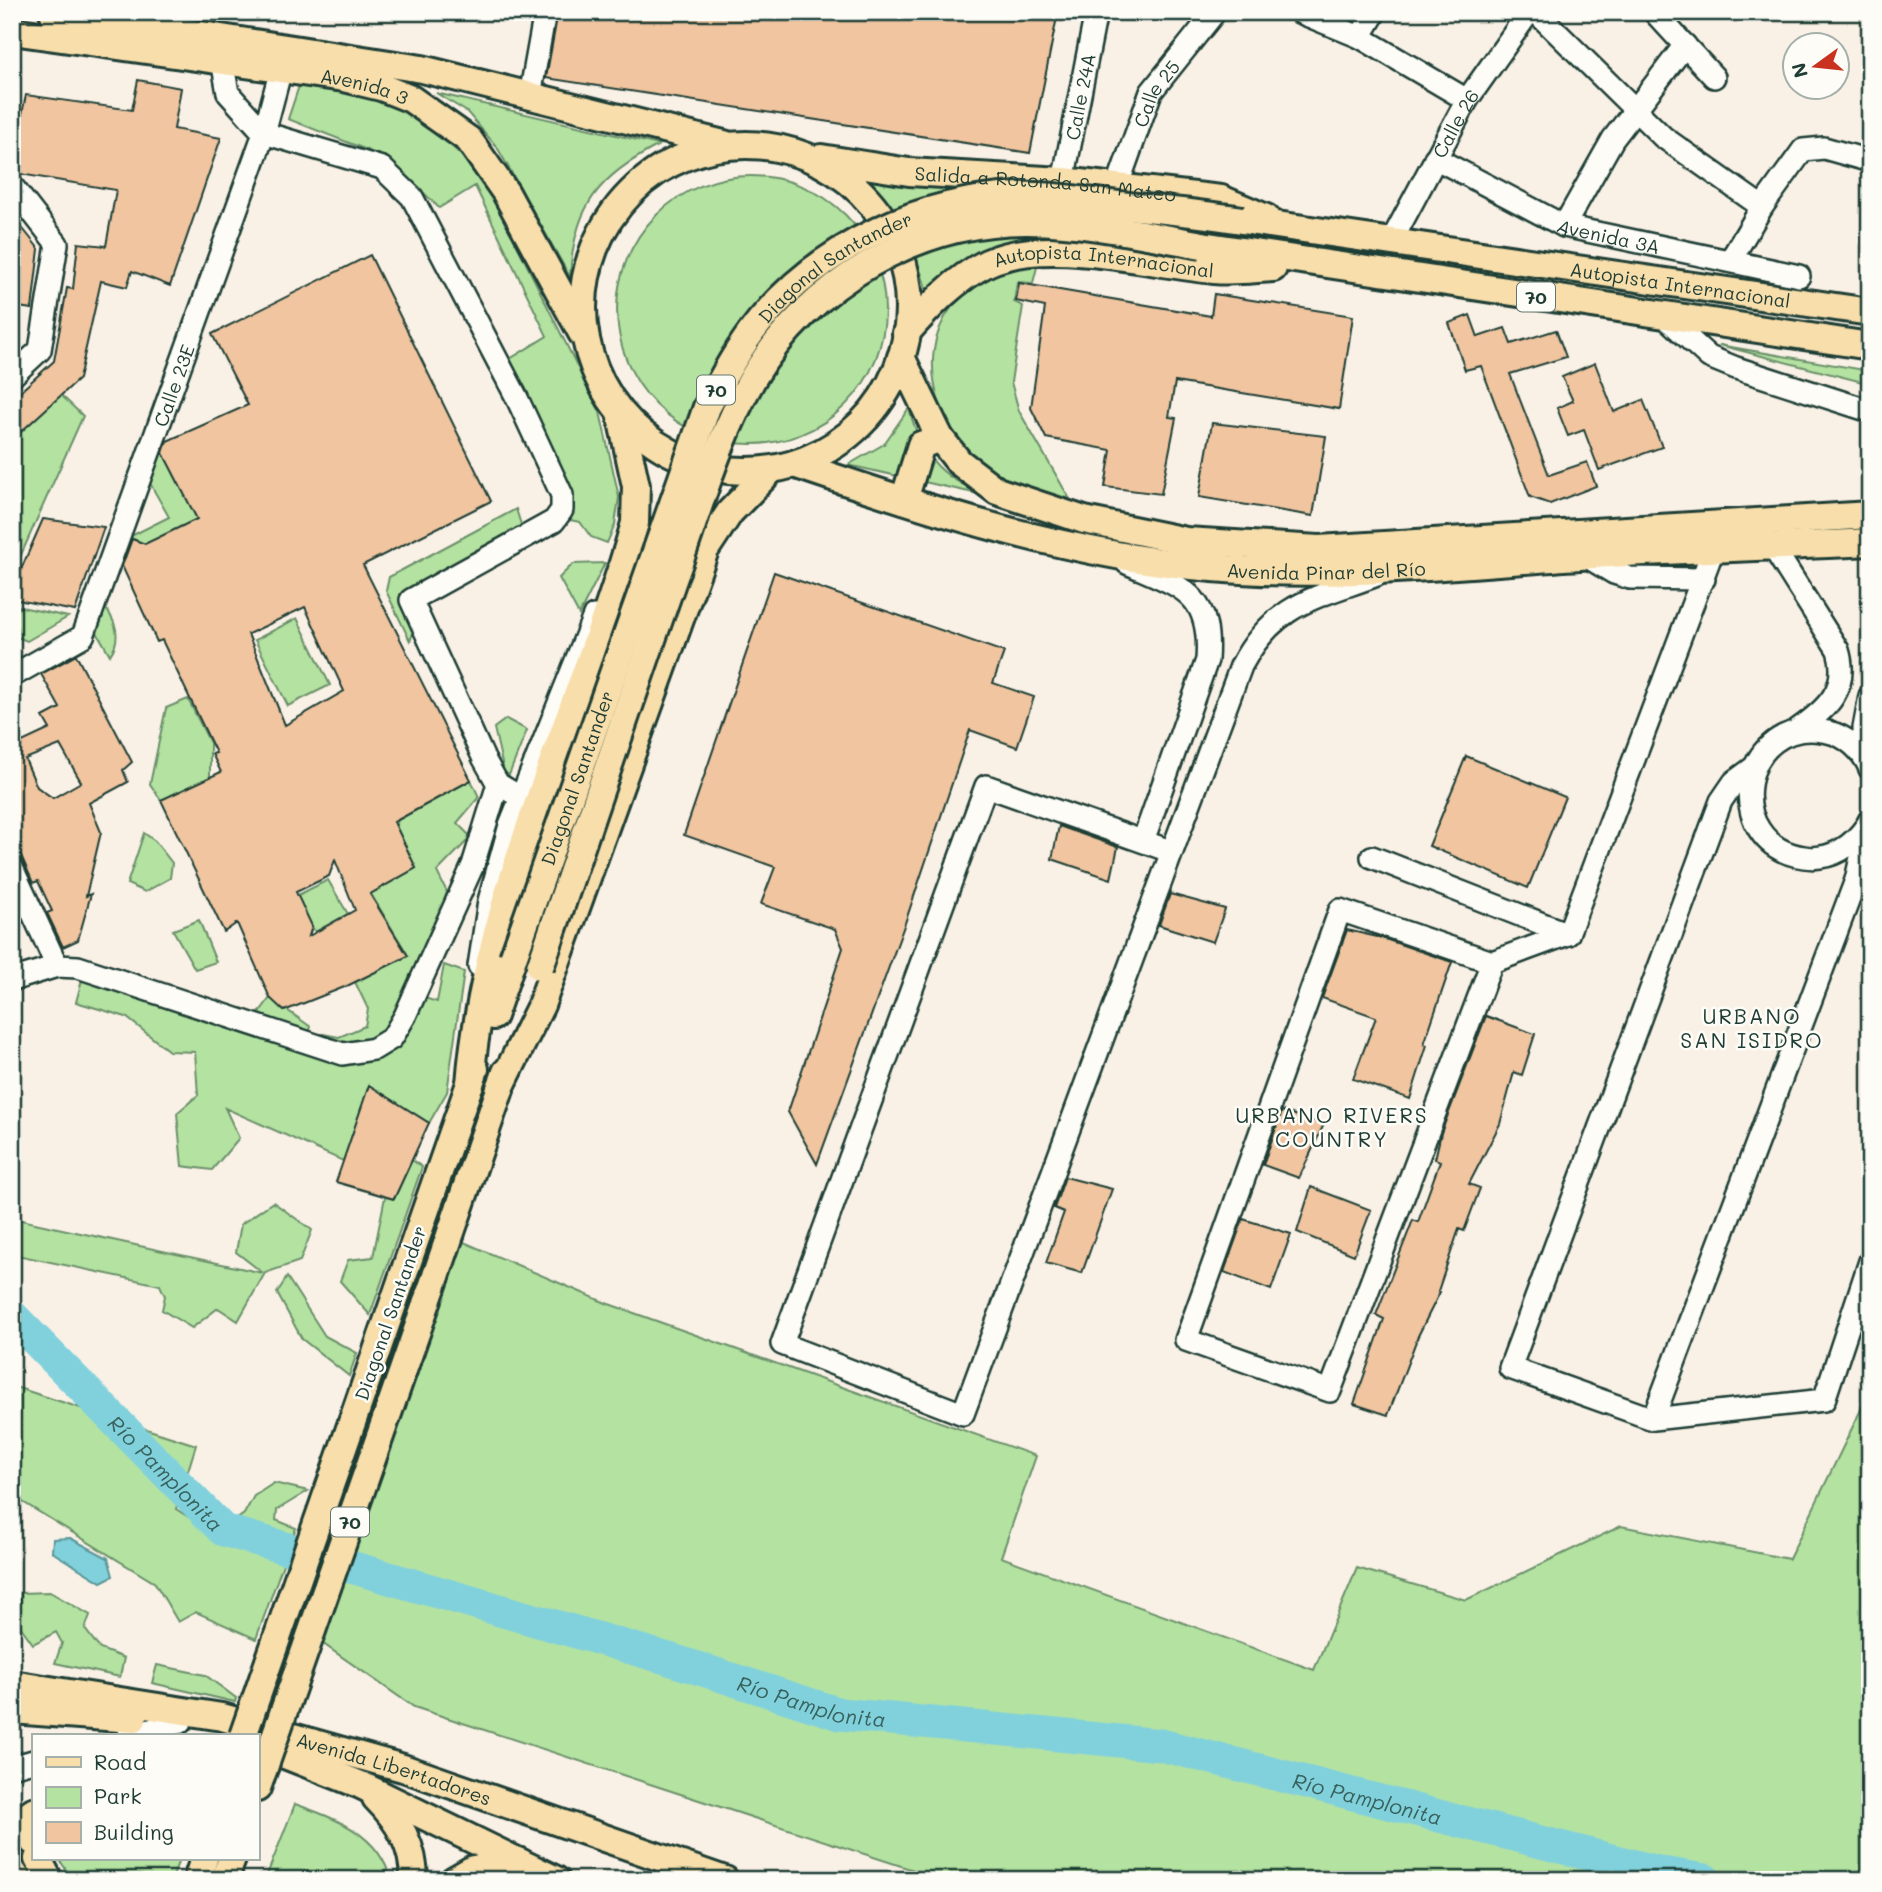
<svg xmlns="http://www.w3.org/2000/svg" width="1882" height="1892" viewBox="0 0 1882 1892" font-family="Mali,sans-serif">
<rect width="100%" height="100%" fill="#faf1e6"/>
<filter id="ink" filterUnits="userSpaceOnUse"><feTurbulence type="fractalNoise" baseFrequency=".0143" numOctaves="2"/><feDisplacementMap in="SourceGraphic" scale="14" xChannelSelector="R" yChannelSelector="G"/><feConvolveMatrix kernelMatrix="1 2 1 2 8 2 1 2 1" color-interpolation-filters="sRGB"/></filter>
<g filter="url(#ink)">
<path fill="#b4e2a1" stroke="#6a906a" stroke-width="2" d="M303,74L360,86L421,117L482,175L600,412L619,497L615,525L607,543L591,537L580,522L554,517L569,485L510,359L547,336L475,186L439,208L399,168L367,150L288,119Z
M436,93L659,145C598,177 574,206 570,277L497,147L467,112Z
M617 310a134 134 0 1 1 268 0a134 134 0 1 1-268 0Z
M869,177L1034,198L1031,242L928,297C919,257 898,215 867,188Z
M1038,263L1033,283L1017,282L1014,302L1023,306L1011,382L1019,411L1071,501L1061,513C1027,494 989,477 963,448C952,436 945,420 940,405C914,329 962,270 1038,263Z
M1719,345L1870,371V384Z
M61,395L83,416L12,575V440Z
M909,408C922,460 945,482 996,498L848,465L884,444Z
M159,445L197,519L145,544L129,537L169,517L143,471Z
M516,509L524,534L419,590L424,605L410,641L386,591L389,577Z
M605,563L579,615L559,578L573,564Z
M101,602C115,619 123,636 110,655L95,629Z
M12,605L68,617L27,641L12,635Z
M297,618L330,685L288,706L255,640Z
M188,699L210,743V778L161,800L150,784L166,708Z
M506,719L527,730L509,775L504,772L494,728Z
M471,780L479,797L457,823L471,837L437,872L447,892L420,979L373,1048L323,1046V1034L339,1037L365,1026L368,1009L355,982L408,955L371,894L416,868L396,826L398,820Z
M144,833L155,841L172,863L170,878L145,892L127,884Z
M328,880L348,914L315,932L296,896Z
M199,920L216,962L195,969L173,930Z
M444,965L464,972L447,1092L429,1123L369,1086L343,1161L225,1108L239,1138L212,1170L182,1166L177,1113L198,1095L195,1052L169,1051L126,1017L76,1002L83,976L374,1053L418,996L437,1002Z
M270,998L311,1027L305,1042L251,1024Z
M412,1160L422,1167L370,1315L340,1281L348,1260L373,1257L385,1197L394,1199Z
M273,1202L312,1230L300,1261L265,1273L238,1321L218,1308L192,1328L162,1310L165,1296L160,1285L12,1254V1218L263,1273L236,1252L241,1224Z
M445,1234L606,1303L1036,1456L1001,1557L1314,1670L1357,1568L1466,1600L1621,1526L1789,1559L1867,1397H1870V1880H944L414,1707L322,1643Z
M287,1277L325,1336L357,1353L349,1376L302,1339L277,1293Z
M12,1386L196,1445L176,1509L216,1534L244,1514L254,1496L274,1483L308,1491L277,1510L276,1520L296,1528L256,1639L196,1612L178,1622L155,1583L21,1501L12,1500Z
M50,1592L90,1615L85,1629L100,1649L124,1658L120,1677L55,1663L62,1643L56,1632L33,1644L18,1623L21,1593Z
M157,1665L205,1675L236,1698L235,1702L152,1683Z
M295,1804C337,1819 379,1834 391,1880H265Z
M59,1859H179L172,1880H73Z"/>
<path fill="#81d1dc" stroke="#5a9699" stroke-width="2" d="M70,1538L108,1558L113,1576L101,1582L52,1552L53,1539Z"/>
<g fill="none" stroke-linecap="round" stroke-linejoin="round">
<path stroke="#81d1dc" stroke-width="33" id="s1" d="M12,1316L223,1530L669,1659L840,1714L1161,1745L1662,1873L1705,1880"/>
</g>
<path fill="#f0c5a0" stroke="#1f3d34" stroke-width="2" fill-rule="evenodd" d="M558,12H1058L1030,153L546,78Z
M138,80L181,88L174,129L221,138L170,286L132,271L127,287L101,281L79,379L12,440V399L54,361L67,288L73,289L78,243L106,246L116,190L20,174L21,158L12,157V127L19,128L26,95L132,110Z
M12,215L39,249L32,309L12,306Z
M370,255L491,501L363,565L471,780L394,822L416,868L370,894L408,956L347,986L284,1011L270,998L237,923L224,932L161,800L221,772L212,754L216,753L162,640L157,642L122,566L132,539L145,544L197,519L163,453L167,441L248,405L212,334ZM305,607L344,691L285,725L248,634ZM335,860L355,910L309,936L312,926L296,892L329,876Z
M1019,283L1211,316L1214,294L1353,316L1339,409L1175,382L1169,417L1176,418L1161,494L1105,487L1111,450L1046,438L1031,408L1045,307L1016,301Z
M1470,315L1478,337L1505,328L1511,344L1556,330L1566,357L1510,374L1549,475L1587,462L1596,486L1550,504L1530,497L1481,366L1465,370L1449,323Z
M1595,363L1614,412L1643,400L1662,447L1599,470L1584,430L1568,436L1557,408L1573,401L1562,377Z
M1212,423L1326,436L1313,516L1199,497Z
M43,519L104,527L75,611L12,599V590Z
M774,572L1004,652L993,683L1034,697L1017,747L970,730L905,923L817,1164L788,1112L843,948L835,929L761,904L775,867L684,835Z
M76,655L132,762L123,770L128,782L89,803L101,832L86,896L91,894L78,940L63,947L47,913L52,911L38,881L33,883L12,835V731L18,744L50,729L43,717L60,708L41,674ZM60,745L81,782L53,798L37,787L25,759Z
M1466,756L1565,797L1528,888L1429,846Z
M1059,826L1118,847L1111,879L1052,859Z
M1170,894L1225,909L1213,942L1159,925Z
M1347,930L1382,938L1452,962L1424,1044L1427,1045L1410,1099L1353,1079L1376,1017L1322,998Z
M1486,1016L1535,1034L1522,1075L1514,1072L1500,1124L1469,1184L1480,1188L1464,1231L1459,1229L1438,1291L1440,1292L1418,1336L1388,1415L1354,1404L1384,1319L1376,1315L1413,1220L1418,1222L1440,1161L1435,1159L1441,1133Z
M369,1085L429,1123L394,1199L336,1182Z
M1282,1111L1324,1124L1299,1178L1263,1165Z
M1065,1177L1112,1189L1082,1273L1046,1263L1064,1212L1054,1208Z
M1311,1187L1371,1210L1354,1255L1297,1232Z
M1243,1219L1291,1234L1271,1290L1224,1272Z"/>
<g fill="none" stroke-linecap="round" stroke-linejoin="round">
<g stroke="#1f3d34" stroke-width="26">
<g id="minor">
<path d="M1299,12L1360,37L1467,100"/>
<path d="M1536,12L1663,137L1762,207"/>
<path d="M1654,12L1714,77"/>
<path d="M1360,37L1375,12"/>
<path d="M222,60L228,93L264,133"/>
<path d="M530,96L545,12"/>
<path d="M264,133L382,168L412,197L516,396L562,495V510L554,521L411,600L484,759L498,784L520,797"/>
<path id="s2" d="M1435,158L1564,226L1799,276"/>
<path id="s3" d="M1063,181L1096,12"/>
<path d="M12,186L57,244L40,350L12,376"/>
<path id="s4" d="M1117,187L1151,92L1215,12"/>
<path d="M1564,226L1613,139L1685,45"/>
<path id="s5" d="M1391,242L1467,100L1529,12"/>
<path d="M1730,261L1762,207L1803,150L1824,148L1870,161"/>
<path d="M1665,317L1709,357L1736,368L1870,411"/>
<path d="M1773,547L1838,650C1850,689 1826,710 1797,730"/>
<path d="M1584,555L1614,573L1630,578L1704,579"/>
<path d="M1127,563C1181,587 1212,592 1207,660L1143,841"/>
<path id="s6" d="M12,676L83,636L264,133L281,69"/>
<path d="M1866,759L1864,728L1870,696"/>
<path d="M1753,768L1734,782L1721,801L1510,1368L1653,1419L1824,1400L1870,1261"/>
<path d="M1867,825C1853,846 1831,861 1804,857C1719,845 1738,713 1828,732C1847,736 1863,751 1870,769"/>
<path d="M1170,851L986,786L782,1344L963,1414L1241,666C1274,603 1316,598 1377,575"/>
<path d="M1372,857L1568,934"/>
<path d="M12,868L57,966"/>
<path d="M1492,962L1330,1391L1186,1340L1340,910L1492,962L1568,934L1713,550"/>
<path d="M479,966L489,901L510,825L594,616"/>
<path d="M12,980L57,966L78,967L343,1054L374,1049L392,1038L405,1016L473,865L498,784"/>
<path d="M1653,1419L1856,880L1869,821"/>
<path d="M128,1736L181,1722"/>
<path d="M12,1767L33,1761"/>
</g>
</g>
<g stroke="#1f3d34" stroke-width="32">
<g id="major">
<path d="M53,12L422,69L724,144"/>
<path id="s7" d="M12,31L344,78L381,87L411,99L469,140L506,193L582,333"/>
<circle cx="746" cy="308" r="163"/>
<path id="s8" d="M821,158L909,172L1063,181L1221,199L1266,218"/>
<path id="s9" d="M1242,220L1870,312"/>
<path d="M1202,245L1870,346"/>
<path id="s10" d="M906,333C929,307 955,279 987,263C1046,235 1149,264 1214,270C1234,272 1254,269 1273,268"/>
<path d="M901,357L940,438L959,462L997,491L1084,520L1186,541L1319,549L1870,515"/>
<path id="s11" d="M794,464C929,510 1070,556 1213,568C1336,579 1457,564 1580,556C1676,549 1773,547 1870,542"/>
<path d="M904,500L921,445L940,438"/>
<path d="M493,1016L513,958"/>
<path d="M470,1084C484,895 584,705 635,523L636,486L620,412"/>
<path d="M500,1088L541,1005L705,550L730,512L771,470"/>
<path d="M406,1267L475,1069"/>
<path d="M436,1276L506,1072"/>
<path id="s12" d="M12,1684L222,1717L403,1768L725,1880"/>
<path d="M12,1710L133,1719"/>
<path d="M257,1744L361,1785L556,1880"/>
<path d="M257,1788L264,1768"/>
<path d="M376,1798C399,1821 414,1846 414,1880"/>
<path d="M33,1811V1841"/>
<path d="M38,1859L49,1880"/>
<path d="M12,1871L18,1880"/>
<path d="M197,1880L204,1859"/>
<path d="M224,1880L232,1859"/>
<path d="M454,1880L473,1869L520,1862"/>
</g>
</g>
<use href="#minor" stroke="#fdfcf7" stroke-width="21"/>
<use href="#major" stroke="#f8deab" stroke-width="26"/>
<g stroke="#1f3d34" stroke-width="32" stroke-linecap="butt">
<g id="major-bridge">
<path id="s13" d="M513,958L707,407C723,377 738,348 760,321C823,245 922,199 1020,196C1050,195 1081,200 1110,204C1154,209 1198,213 1242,220"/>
<path d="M540,967C585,836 629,704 675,574C699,508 718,438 753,378C808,284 918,220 1028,221C1087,222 1145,235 1202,245"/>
<path d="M243,1736L406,1267"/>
<path d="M264,1768L436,1276"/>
</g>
</g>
<use href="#major-bridge" stroke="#f8deab" stroke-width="26"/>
</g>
</g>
<g text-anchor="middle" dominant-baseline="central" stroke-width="5" stroke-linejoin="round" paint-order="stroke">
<g fill="#fdfcf7" stroke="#62766e" stroke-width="2">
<rect x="1517" y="282.5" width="38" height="29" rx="5"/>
<rect x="697" y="375.5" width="38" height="29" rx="5"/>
<rect x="331" y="1507.5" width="38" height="29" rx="5"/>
</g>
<g font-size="18" font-weight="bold" fill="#1f3d34">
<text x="1536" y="297">70</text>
<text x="716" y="390">70</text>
<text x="350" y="1522">70</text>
</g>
<g font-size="19" fill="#1f3d34" stroke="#fdfcf7">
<text stroke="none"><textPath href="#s7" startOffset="357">Avenida 3</textPath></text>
<text stroke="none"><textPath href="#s4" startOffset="102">Calle 25</textPath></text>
<text stroke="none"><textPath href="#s3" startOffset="86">Calle 24A</textPath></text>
<text stroke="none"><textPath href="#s5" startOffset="135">Calle 26</textPath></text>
<text stroke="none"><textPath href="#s8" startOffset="226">Salida a Rotonda San Mateo</textPath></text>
<text stroke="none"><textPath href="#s2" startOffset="192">Avenida 3A</textPath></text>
<text stroke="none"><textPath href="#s10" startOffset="226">Autopista Internacional</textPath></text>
<text stroke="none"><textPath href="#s13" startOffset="779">Diagonal Santander</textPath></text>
<text stroke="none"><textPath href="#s9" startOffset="443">Autopista Internacional</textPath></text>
<text stroke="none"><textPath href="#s6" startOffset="348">Calle 23E</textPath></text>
<text stroke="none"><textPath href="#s11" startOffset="546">Avenida Pinar del Río</textPath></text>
<text stroke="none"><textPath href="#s13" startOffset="191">Diagonal Santander</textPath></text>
<text transform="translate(390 1313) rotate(-71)">Diagonal Santander</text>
<text stroke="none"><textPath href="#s12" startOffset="392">Avenida Libertadores</textPath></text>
</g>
<g font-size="21" letter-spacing="2" fill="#1f3d34" stroke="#fdfcf7">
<text x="1752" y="1015">URBANO<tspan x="1752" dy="24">SAN ISIDRO</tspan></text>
<text x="1332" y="1114">URBANO RIVERS<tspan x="1332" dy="24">COUNTRY</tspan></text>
</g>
<g font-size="21" font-style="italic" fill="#38625e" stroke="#fdfcf7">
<text stroke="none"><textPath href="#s1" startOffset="220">Río Pamplonita</textPath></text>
<text stroke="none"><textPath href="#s1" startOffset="914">Río Pamplonita</textPath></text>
<text stroke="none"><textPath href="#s1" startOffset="1480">Río Pamplonita</textPath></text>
</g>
</g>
<rect width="1882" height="1892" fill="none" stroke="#fdfcf7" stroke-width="42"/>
<rect x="21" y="21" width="1840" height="1850" fill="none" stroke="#1f3d34" stroke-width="2.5" filter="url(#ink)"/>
<rect x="32" y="1734" width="228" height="126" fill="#fdfcf7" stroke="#a4b0a9" stroke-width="2"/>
<rect x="46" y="1757" width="35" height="10" fill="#f8deab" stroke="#a4b0a9" stroke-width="2"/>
<text x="94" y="1770" font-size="21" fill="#1f3d34">Road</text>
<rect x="46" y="1787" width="35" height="21" fill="#b4e2a1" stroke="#a4b0a9" stroke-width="2"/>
<text x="94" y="1804" font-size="21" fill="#1f3d34">Park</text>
<rect x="46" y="1822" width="35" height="21" fill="#f0c5a0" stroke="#a4b0a9" stroke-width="2"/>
<text x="94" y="1840" font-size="21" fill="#1f3d34">Building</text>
<g transform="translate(1816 66) rotate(255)"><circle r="33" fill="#fdfcf7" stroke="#a4b0a9" stroke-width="2"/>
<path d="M0-5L12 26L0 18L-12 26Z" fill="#c8321e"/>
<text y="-10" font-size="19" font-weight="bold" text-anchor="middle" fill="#1f3d34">N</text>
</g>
</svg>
